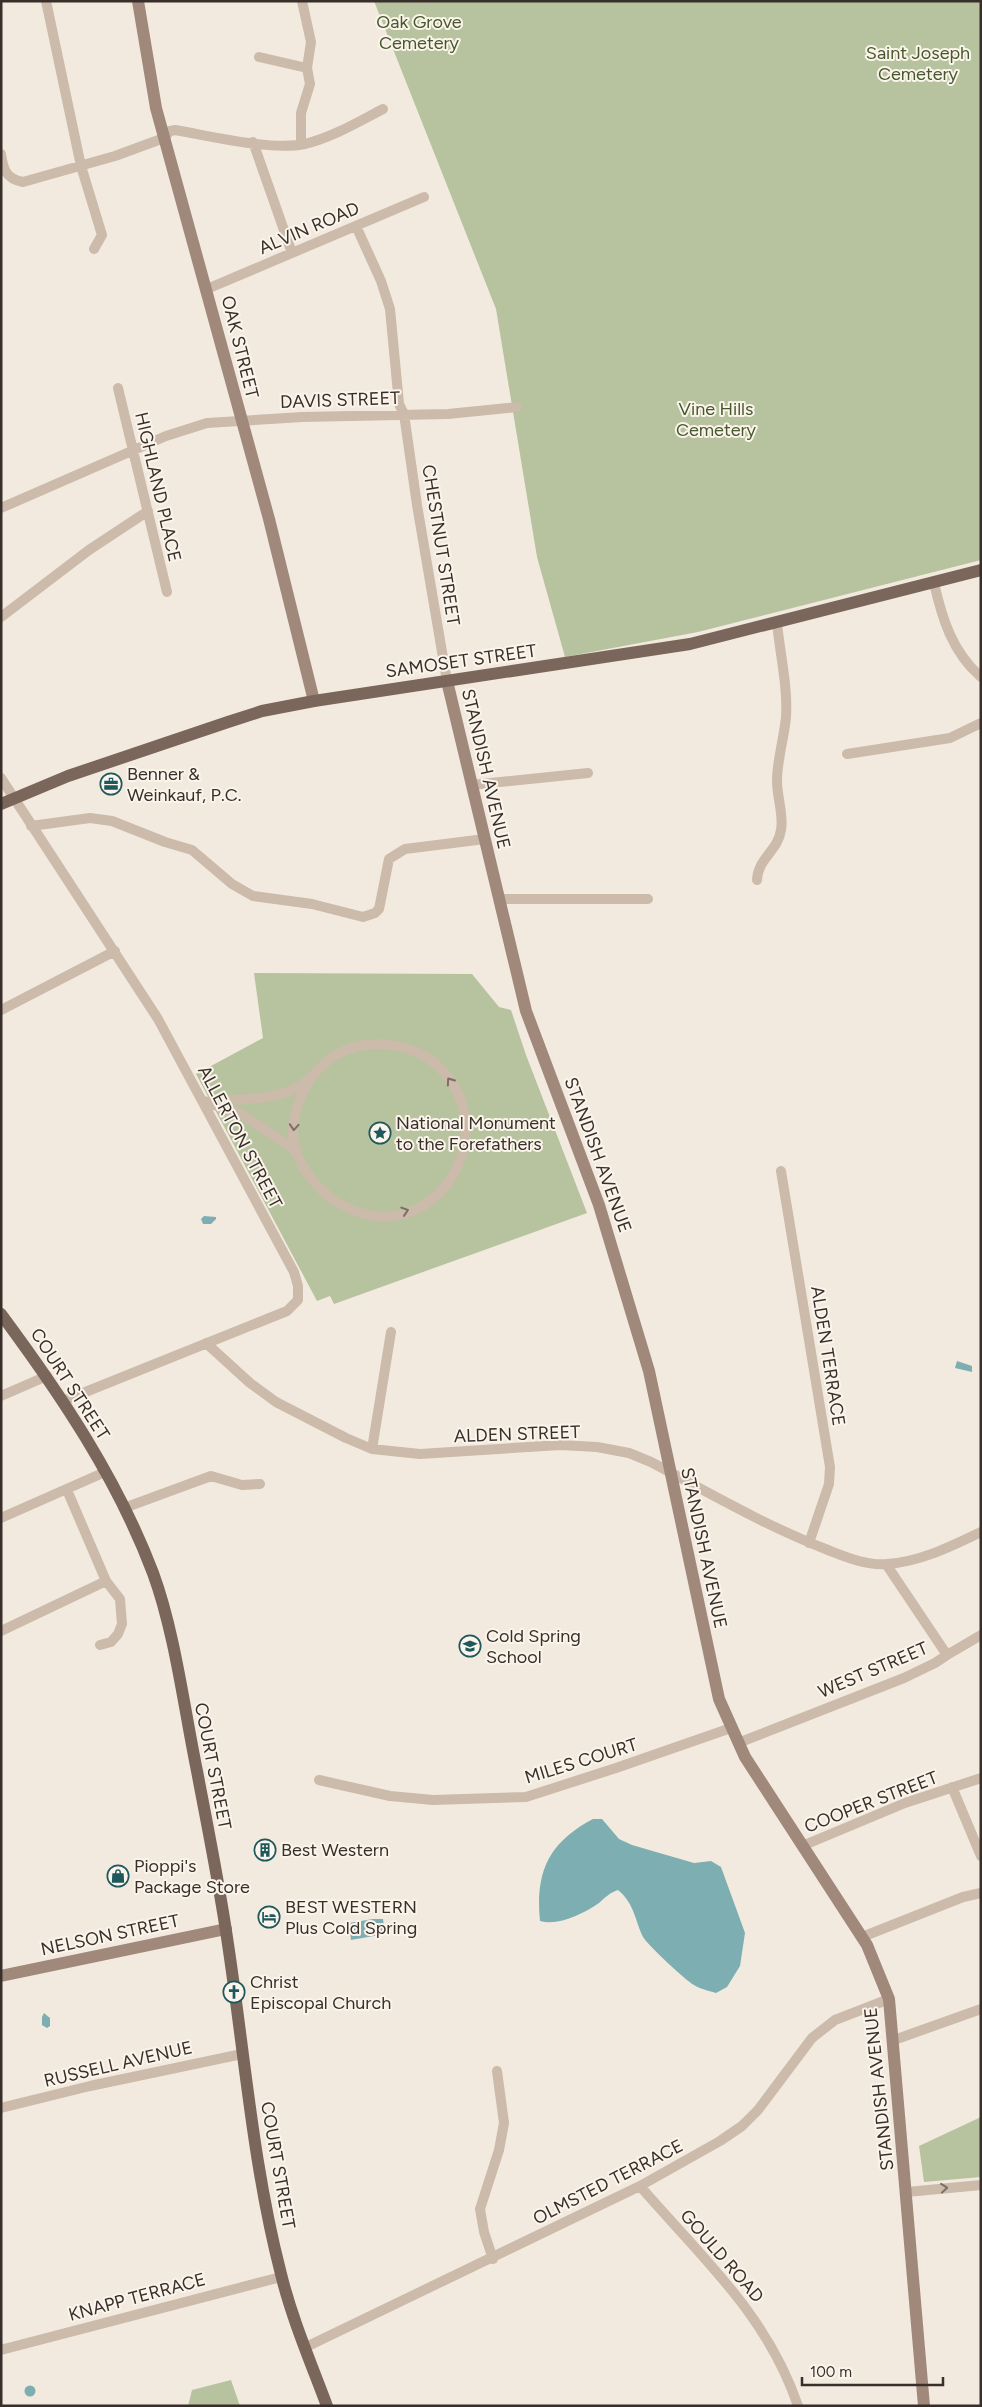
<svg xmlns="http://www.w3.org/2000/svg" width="982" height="2407" viewBox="0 0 982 2407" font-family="Figtree,sans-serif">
<rect width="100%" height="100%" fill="#f3eadf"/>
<path fill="#b6c39e" d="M374,1H981V560L698,632L565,657L537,557L496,309Z
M254,973L472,974L499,1007L511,1010L526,1055L587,1213L334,1304L330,1296L317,1301L196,1074L263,1038Z
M981,2117V2177L924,2182L919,2146Z
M231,2380L240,2406H188L192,2390Z"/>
<path fill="#7daeb1" d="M204,1216L216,1217V1219L211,1224H203L201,1219Z
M957,1361L972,1366V1372L955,1368Z
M593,1819H602L619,1839L632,1845L694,1863L711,1861L721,1867L745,1933L740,1966L727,1987L716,1993C710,1991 700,1989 694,1985C685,1980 648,1945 643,1937C635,1920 634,1903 618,1890C609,1893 606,1897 599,1903C583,1914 559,1926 540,1921C535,1872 549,1842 593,1819Z
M373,1919H383L385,1934L351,1940L349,1923Z
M44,2013L50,2018V2026L47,2028L42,2025V2017Z
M24.5 2391a5.5 5.5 0 1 1 11 0a5.5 5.5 0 1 1-11 0Z"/>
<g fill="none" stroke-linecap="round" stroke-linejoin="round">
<path stroke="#ccbaaa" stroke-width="10" d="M46,1L81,166L102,235L94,249
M259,57L307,68
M253,142L292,253
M301,144V113L310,84L307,68L311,42L302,1
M1,154C3,169 6,179 23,182L115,156L164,138L170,131L175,130C211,136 271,151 305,144C333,137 358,122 383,109
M356,226L381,281L390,309L399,404L404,414L417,505L447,681
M207,289L424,197
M118,388L167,592
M1,508L166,436L207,423L302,417L448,414L517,407
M934,583C942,618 952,652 981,677
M1,617L89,550L148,511
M847,754L950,738L981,723
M1,778L158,1019L294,1272L298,1286V1300L287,1311L63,1401
M471,785L588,773
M31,826L90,818L112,821L165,842L192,850L232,884L253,896L312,904L363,917L375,913L379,909L389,859L405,849L485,839
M757,880C758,858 778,851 781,830C784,815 777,798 777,781C777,760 784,739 786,717C788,687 780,654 777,623
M499,899H648
M1,1010L115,951
M203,1102C232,1099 265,1101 292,1090C310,1083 315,1070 330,1059C363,1035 415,1041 443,1071C501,1135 439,1239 358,1212C325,1201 293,1167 293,1131C293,1113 300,1097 309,1081
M211,1104L243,1115L297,1151
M781,1171L830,1467L829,1484L809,1543
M206,1343L250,1383L276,1402L346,1438L372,1449L420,1454L560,1445L597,1447L629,1453L651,1462C709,1493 766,1526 828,1550C846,1557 867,1566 887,1564C920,1562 952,1546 981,1532
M1,1396L47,1376
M372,1449L391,1332
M67,1490L106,1581L120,1599L122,1624L118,1634L111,1642L100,1645
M124,1508L211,1476L242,1485L260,1484
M1,1518L105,1472
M1,1631L106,1581
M947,1655L981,1635
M738,1743L904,1678L935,1663L947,1655L886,1564
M319,1780L390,1796L433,1800L526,1797L616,1768L731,1728
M952,1787L981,1856
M802,1846L905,1803L981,1778
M862,1937L963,1897L981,1893
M894,2040L981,2009
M1,2108L90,2086L242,2054
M640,2186C701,2257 767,2314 798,2406
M907,2192L981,2185
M493,2259L484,2232L480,2209L499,2150L504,2123L497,2071
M306,2347L640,2186L720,2141L742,2126L758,2110L812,2038L835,2020L889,1999
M1,2350L281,2277"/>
<path stroke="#a0897b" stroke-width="12" d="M138,1L156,108L269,519L314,701
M447,681L526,1011L599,1205L649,1371L719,1699L745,1757L867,1945L889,1999L924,2406
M1,1976L226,1929"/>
<path stroke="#7b665b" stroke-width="12" d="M1,804L68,776L228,722L262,711L314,701L690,644L981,570
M1,1314C61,1395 117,1478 153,1573C175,1633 184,1708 197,1771C207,1824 218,1878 226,1931C244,2046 252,2162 281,2274C292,2319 311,2363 327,2406"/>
</g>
<defs><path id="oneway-chevron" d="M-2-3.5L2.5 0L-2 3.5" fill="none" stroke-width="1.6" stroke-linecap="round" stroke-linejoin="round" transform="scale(1.25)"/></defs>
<g stroke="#7b6e64">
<use href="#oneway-chevron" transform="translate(450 1081) rotate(-125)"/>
<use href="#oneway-chevron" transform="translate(294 1127) rotate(94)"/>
<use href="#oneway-chevron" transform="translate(405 1211) rotate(-18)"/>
<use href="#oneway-chevron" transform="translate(944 2188) rotate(-6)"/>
</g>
<defs>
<g id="office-ring" transform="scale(1.125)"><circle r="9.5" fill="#faf4eb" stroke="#1e575c" stroke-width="1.5"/><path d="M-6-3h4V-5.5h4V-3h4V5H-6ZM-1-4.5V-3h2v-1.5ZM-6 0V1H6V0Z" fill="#1e575c"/></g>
<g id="sight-ring" transform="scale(1.125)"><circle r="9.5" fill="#faf4eb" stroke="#1e575c" stroke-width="1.5"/><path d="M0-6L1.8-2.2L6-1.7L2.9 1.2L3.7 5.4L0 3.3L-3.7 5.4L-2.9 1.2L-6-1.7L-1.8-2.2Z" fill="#1e575c"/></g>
<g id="school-ring" transform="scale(1.125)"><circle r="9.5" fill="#faf4eb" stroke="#1e575c" stroke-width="1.5"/><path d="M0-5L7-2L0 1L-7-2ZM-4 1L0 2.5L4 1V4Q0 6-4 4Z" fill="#1e575c"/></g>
<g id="building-ring" transform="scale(1.125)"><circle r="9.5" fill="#faf4eb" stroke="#1e575c" stroke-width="1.5"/><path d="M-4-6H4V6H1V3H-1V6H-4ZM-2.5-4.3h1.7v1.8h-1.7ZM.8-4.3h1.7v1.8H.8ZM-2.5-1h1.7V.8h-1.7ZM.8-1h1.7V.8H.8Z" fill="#1e575c"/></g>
<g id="shop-ring" transform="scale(1.125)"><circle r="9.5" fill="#faf4eb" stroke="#1e575c" stroke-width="1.5"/><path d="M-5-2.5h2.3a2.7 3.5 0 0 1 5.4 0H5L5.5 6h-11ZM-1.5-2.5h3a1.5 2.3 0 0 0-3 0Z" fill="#1e575c"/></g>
<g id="hotel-ring" transform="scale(1.125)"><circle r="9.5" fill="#faf4eb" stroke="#1e575c" stroke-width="1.5"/><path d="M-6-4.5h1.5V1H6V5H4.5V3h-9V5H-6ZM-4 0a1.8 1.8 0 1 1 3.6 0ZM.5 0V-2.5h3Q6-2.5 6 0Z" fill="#1e575c"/></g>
<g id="church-ring" transform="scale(1.125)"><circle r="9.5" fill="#faf4eb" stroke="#1e575c" stroke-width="1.5"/><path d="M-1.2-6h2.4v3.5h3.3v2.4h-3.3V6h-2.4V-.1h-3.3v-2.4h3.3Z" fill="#1e575c"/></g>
</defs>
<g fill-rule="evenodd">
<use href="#office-ring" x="111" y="784"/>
<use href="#sight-ring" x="380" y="1133"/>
<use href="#school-ring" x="470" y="1646"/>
<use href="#building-ring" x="265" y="1850"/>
<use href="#shop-ring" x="118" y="1876"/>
<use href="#hotel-ring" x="269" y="1917"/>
<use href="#church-ring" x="234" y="1992"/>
</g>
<g text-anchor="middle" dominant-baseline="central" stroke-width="4" stroke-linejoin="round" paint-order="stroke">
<g font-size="18" fill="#48582d" stroke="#faf4eb">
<text x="419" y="22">Oak Grove<tspan x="419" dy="21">Cemetery</tspan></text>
<text x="918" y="53">Saint Joseph<tspan x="918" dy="21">Cemetery</tspan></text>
<text x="716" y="409">Vine Hills<tspan x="716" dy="21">Cemetery</tspan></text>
</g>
<g font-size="18" fill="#392f2a" stroke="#faf4eb">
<text transform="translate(309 228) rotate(-23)">ALVIN ROAD</text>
<text transform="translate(240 347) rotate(76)">OAK STREET</text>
<text transform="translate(340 400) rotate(-2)">DAVIS STREET</text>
<text transform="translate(158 487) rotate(77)">HIGHLAND PLACE</text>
<text transform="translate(441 545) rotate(81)">CHESTNUT STREET</text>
<text transform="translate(461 661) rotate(-8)">SAMOSET STREET</text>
<text transform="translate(486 769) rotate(77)">STANDISH AVENUE</text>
<text transform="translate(240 1137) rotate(62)">ALLERTON STREET</text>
<text transform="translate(598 1155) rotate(70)">STANDISH AVENUE</text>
<text transform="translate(828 1356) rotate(81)">ALDEN TERRACE</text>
<text transform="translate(70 1384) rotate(57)">COURT STREET</text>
<text transform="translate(517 1434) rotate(-2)">ALDEN STREET</text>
<text transform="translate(704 1548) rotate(78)">STANDISH AVENUE</text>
<text transform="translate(873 1670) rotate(-23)">WEST STREET</text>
<text transform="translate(581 1761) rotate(-17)">MILES COURT</text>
<text transform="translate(213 1766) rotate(79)">COURT STREET</text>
<text transform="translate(871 1802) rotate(-21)">COOPER STREET</text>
<text transform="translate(110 1935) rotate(-12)">NELSON STREET</text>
<text transform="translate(118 2064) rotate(-13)">RUSSELL AVENUE</text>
<text transform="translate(879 2089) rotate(-96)">STANDISH AVENUE</text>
<text transform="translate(278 2165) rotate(80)">COURT STREET</text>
<text transform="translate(608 2182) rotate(-27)">OLMSTED TERRACE</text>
<text transform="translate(722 2256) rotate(49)">GOULD ROAD</text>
<text transform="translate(137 2297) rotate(-15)">KNAPP TERRACE</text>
</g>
<g font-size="18" fill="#392f2a" stroke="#faf4eb" text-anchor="start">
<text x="127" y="774">Benner &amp;<tspan x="127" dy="21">Weinkauf, P.C.</tspan></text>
<text x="396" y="1123">National Monument<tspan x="396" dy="21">to the Forefathers</tspan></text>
<text x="486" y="1636">Cold Spring<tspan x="486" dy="21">School</tspan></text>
<text x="281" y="1850">Best Western</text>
<text x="134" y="1866">Pioppi's<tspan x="134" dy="21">Package Store</tspan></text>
<text x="285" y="1907">BEST WESTERN<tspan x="285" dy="21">Plus Cold Spring</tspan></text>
<text x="250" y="1982">Christ<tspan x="250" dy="21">Episcopal Church</tspan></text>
</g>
</g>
<rect width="982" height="2407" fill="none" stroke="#392f2a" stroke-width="5"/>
<path d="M802 2377v8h141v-8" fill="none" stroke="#392f2a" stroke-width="2.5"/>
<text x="810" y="2377" font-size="15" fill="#392f2a" stroke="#faf4eb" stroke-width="4" paint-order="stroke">100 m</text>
</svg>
